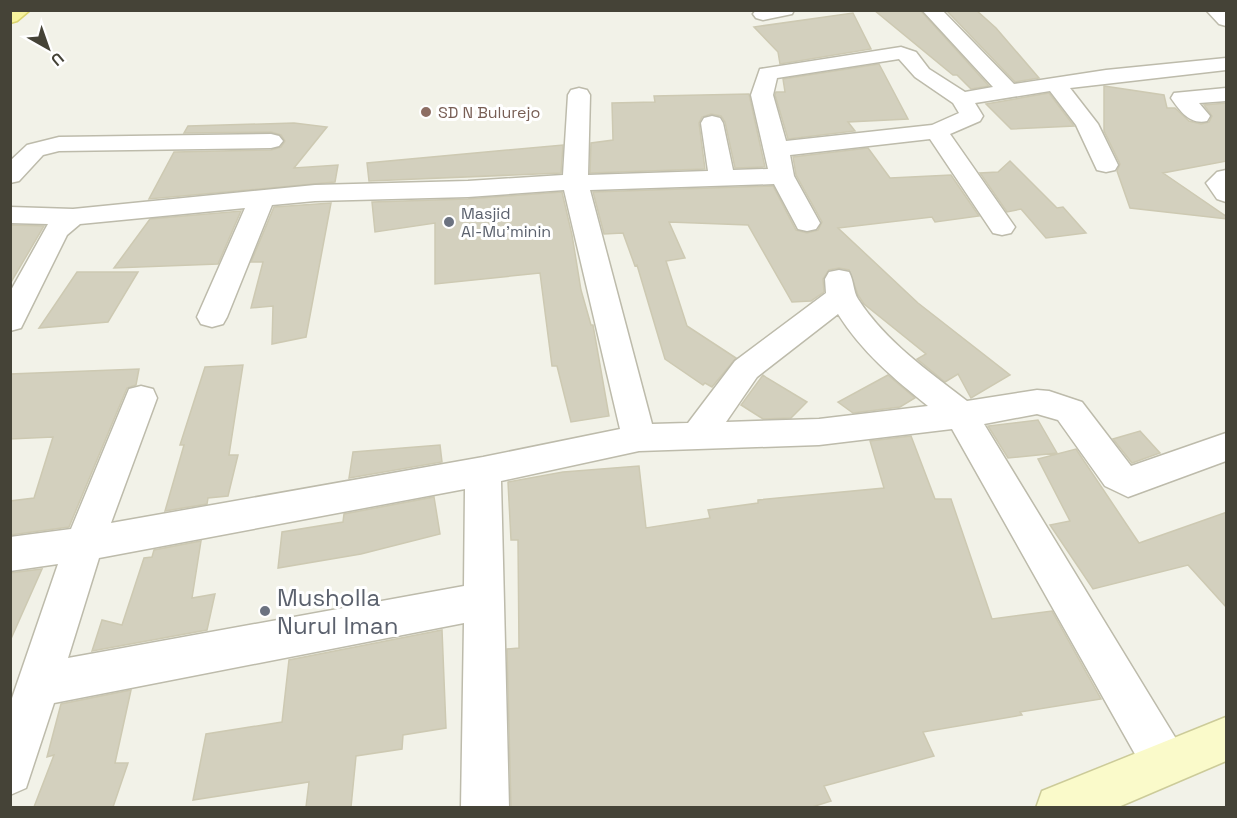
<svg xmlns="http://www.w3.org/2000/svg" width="1237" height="818" viewBox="0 0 1237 818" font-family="'Space Grotesk',sans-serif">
<rect width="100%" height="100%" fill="#f2f2e8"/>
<path fill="#d3d0be" stroke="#cdc9b2" stroke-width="1.5" d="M874,10H920L989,86L971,89L957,75H953Z
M946,10H976L996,28L1039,78L1015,82Z
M853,13L871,49L780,64L778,52L754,27Z
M879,64L908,119L848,122L855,131L788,139L775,95L776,92H785L783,79Z
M1104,86L1164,95L1167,108H1175L1189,121L1201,124L1209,122L1212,116L1204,105L1227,103V161L1163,173L1227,217V219L1130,208L1117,171L1120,164L1104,131Z
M1049,93L1074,126L1011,129L986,104Z
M749,94L765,167L735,168L725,122L721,116L711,114L702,117L699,123L705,169L590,173L591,143L613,140L612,103L655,102L654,96Z
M294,123L327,127L294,168L338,165L335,182L149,199L174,152L271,150L281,147L285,141L281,135L271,132L184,133L188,126Z
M563,145L561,173L369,181L367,163Z
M868,148L890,178L951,175L979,216L935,222L932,217L838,228L918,303L1010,375L971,398L958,374L945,382L917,359L926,354L864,304L858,295L849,270L839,268L829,270L823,279L824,292L811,301L792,302L748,225L669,222L685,258L666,261L687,326L736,358L712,387L705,383L703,385L665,359L637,265L635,266L623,233L604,234L593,192L773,186L796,230L807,233L818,230L822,222L796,175L793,157Z
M1010,161L1057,208L1063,207L1086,233L1046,238L1021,209L1007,212L980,173L998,172Z
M562,192L572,235L581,290L591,325H593L609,416L571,422L557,366H552L540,273L435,284V223L375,232L372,202L468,199Z
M331,203L306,337L272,344L273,306L251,308L263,262H251L274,207Z
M241,211L218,264L114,268L150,219Z
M10,225L44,226L10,284Z
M77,272H138L108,322L39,328Z
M243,365L229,455H238L228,496L208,498L207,504L165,511L184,445H180L205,367Z
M139,369L136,385L127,388L69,527L10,535V501L34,498L53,437L10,439V374Z
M763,375L767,378L807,402L791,418L763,419L741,405Z
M888,375L915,398L900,407L853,413L838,402Z
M1038,420L1057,453L1008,458L988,426Z
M1140,431L1160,453L1132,463L1113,439Z
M911,436L935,499H951L992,619L1052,611L1101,699L1020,712L1022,715L923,732L934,756L824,786L831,801L812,807H511L507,649L519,648L518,540H511L508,482L563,472L639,466L646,528L710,518L708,510L758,503V500L884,488L870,441Z
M440,445L442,462L349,478L353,452Z
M1076,449L1139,543L1227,512V608L1188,565L1093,589L1050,525L1070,521L1038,459Z
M434,497L440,534L361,554L278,568L282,532L343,522L344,514Z
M201,541L192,598L215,594L207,630L92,651L102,620L122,625L144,558L152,557L154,550Z
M42,569L10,641V573Z
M442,630L446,728L403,735L402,749L356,756L351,807H306L309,782L193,800L206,734L282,722L289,660Z
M131,690L115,763H128L113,807H34L54,755L47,757L61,704Z"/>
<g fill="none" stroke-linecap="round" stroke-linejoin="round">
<g stroke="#bdbbab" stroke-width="3">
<path id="street" d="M756,10H794L792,14L763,20L756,18L753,14Z
M922,10H942L1014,84L1106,70L1226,58V70L1070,88L1098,124L1118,165L1115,170L1106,172L1097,170L1076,125L1050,91L975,103L983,116L980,121L950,134L1015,227L1011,233L1002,235L993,233L930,139L790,155L794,176L820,223L816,229L807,231L798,229L774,184L590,190L652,424L688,423L735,361L826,293L825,279L829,272L839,270L849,272C854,281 853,291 858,299C886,342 927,370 967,401L1037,390L1049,391L1082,402L1131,466L1226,433V461L1128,497L1105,486L1058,420L1037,414L984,424L1181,747L1188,763L1181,779L1165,786L1149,779L952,429L819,445L639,451L501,481L509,808H461L464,623L54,703L26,788L10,795V704L58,564L10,571V537L71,529L129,389L141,386L153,389L157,398L111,523L483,457L620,429L564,190L468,197L315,201L272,205L227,317L223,324L212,327L201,324L197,317L245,208L80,224L67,235L21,328L10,331V292L48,224L10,223V207L73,209L315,185L468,181L563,175L568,95L571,90L579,88L587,90L590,95L588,175L708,171L701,123L704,118L712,116L720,118L723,123L733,170L768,169L751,95L760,69L901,47L916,52L929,69L965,92L993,87ZM899,59L915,77L953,103L959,113L932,125L786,141L773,95L777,78ZM838,314C862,352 893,378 928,406L819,419L726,422L757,377ZM465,489L464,586L68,658L99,558Z
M1206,10H1226V26L1219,24Z
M1226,88V101L1199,103L1210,116L1207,121C1190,125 1180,111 1171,98L1174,93Z
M271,134L279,136L283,141L279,146L271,148L59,151L43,155L19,181L10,183V161L27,145L59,137Z
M1226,170V202L1217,199L1206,183L1217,172Z"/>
</g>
<g stroke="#cccb99" stroke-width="3">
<path id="secondary" d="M1226,717V761L1116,808H1036L1042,791Z"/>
</g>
<g stroke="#dad46e" stroke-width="3">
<path id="primary" d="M10,10H30L17,21L10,23Z"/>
</g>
<use href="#street" fill="#fff" fill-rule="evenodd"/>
<use href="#secondary" fill="#fafaca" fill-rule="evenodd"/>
<use href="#primary" fill="#f6f29d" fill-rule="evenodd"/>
</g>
<circle fill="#8d6e63" stroke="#fff" stroke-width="2" cx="426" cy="112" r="6"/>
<g fill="#6b7280" stroke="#fff" stroke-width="2">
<circle cx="449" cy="222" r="6"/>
<circle cx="265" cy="611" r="6"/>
</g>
<g text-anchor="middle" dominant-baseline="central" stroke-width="6" stroke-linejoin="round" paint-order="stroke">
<g font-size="16" fill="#785e54" stroke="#fff" text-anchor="start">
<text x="438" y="112">SD N Bulurejo</text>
</g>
<g font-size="16" fill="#5b616d" stroke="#fff" text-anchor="start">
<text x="461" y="213">Masjid<tspan x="461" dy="18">Al-Mu'minin</tspan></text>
</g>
<g font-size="24" fill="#5b616d" stroke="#fff" text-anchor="start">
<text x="277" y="597">Musholla<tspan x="277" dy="28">Nurul Iman</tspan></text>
</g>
</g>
<rect width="1237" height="818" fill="none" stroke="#454337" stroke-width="24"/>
<g transform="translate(48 48) rotate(140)" stroke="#ffffff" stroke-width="4.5" paint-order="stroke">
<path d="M0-4.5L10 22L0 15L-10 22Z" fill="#454337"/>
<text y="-9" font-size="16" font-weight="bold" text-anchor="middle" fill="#454337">U</text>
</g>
</svg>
